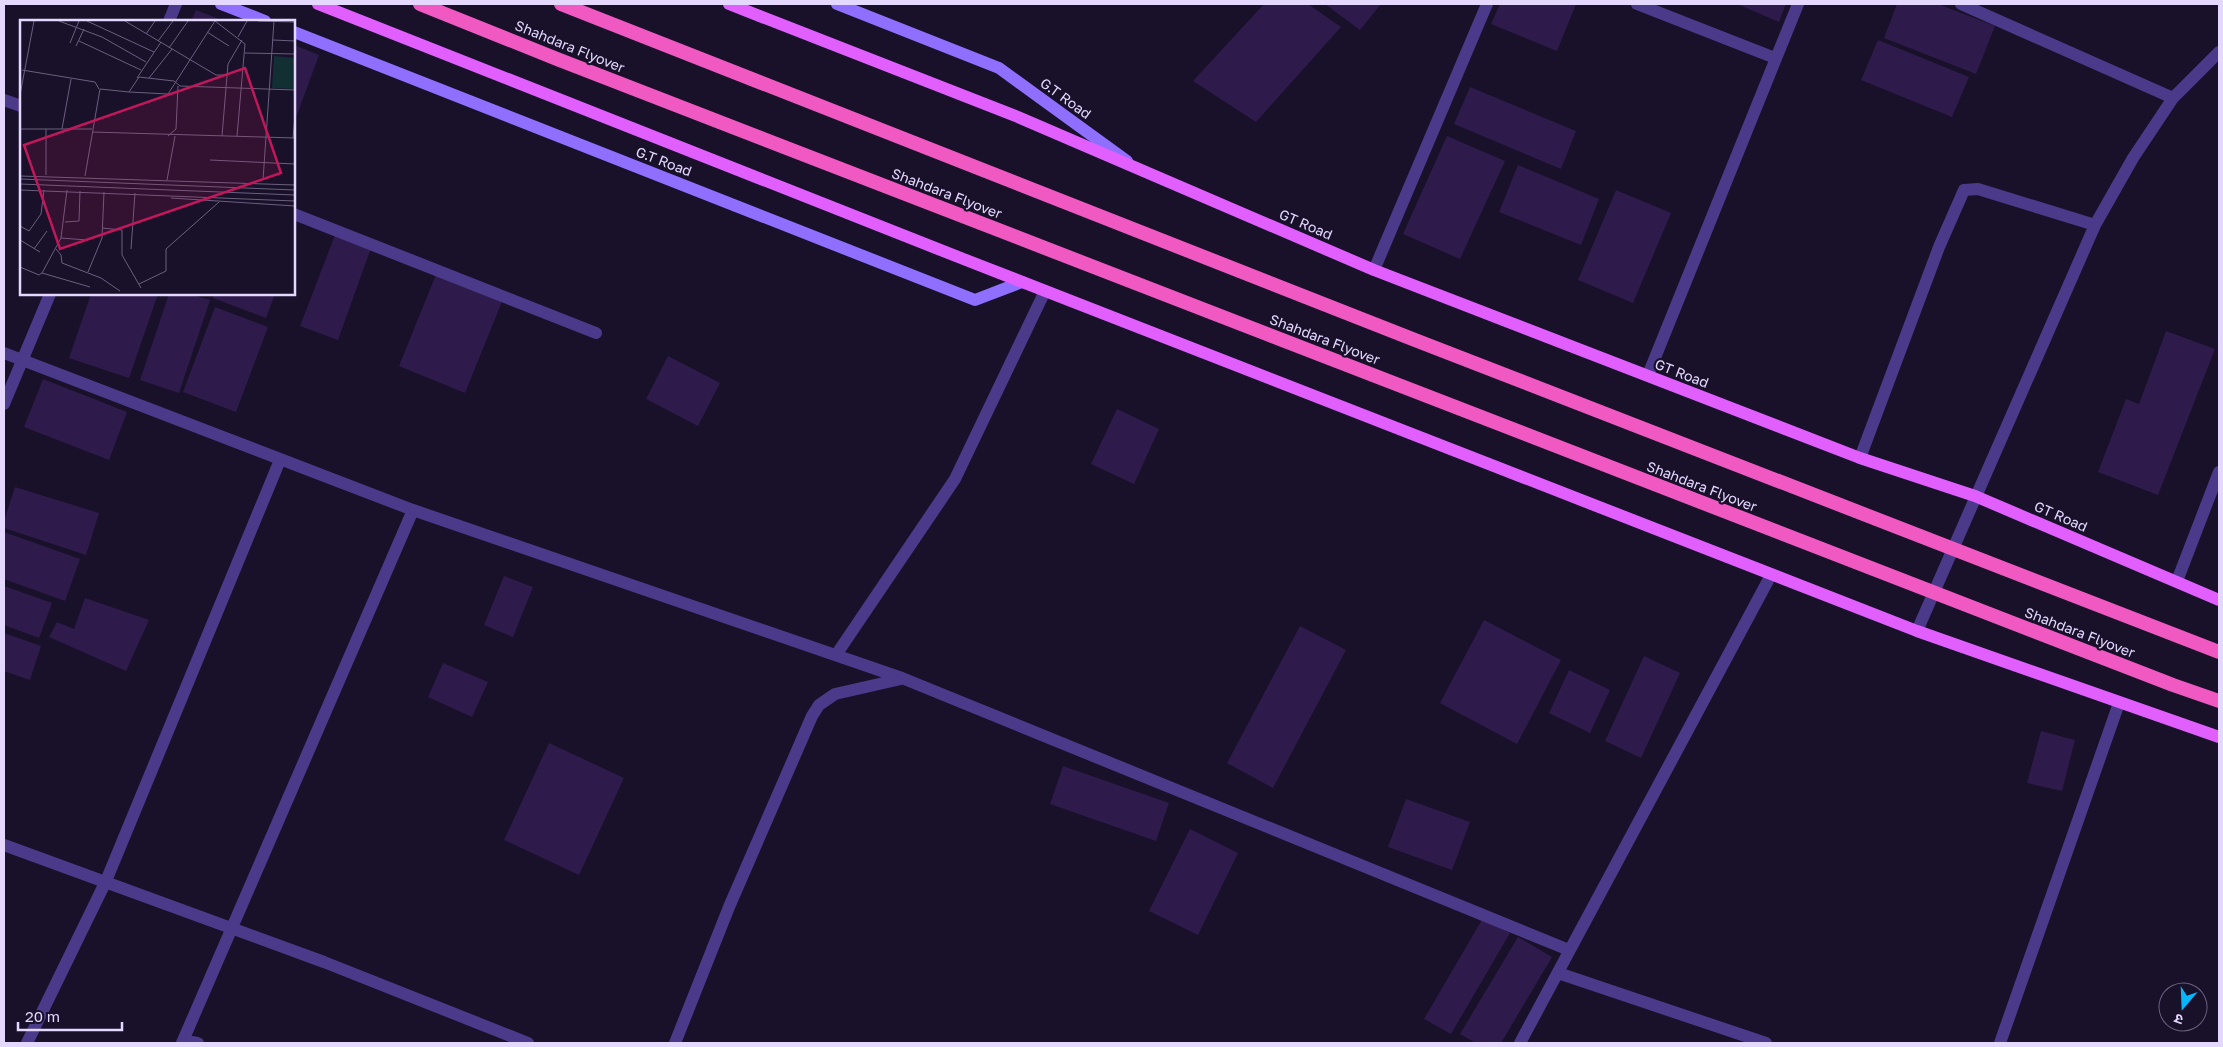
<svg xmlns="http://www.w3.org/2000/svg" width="2223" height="1047" viewBox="0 0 2223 1047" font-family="'Golos Text','Noto Sans Devanagari',sans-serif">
<rect width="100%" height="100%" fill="#19102a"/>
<path fill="#2e1b4b" d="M1264,4H1308L1341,27L1256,122L1193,81Z
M1325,4H1381L1360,30Z
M1500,4H1576L1557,51L1491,24Z
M1737,4H1786L1779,22Z
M1897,4H1938L1995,26L1976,74L1884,38Z
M196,10L224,21H191Z
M1878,40L1969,77L1952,117L1861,80Z
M294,45L319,55L294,123Z
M1470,87L1576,131L1561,169L1454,124Z
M1447,136L1505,161L1460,259L1403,234Z
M1518,165L1599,199L1581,245L1499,212Z
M1616,190L1671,213L1633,303L1578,280Z
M335,235L371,248L338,340L300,326Z
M437,272L503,299L465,393L399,366Z
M91,294H158L129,378L69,358Z
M169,294H189L210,300L179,393L140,380Z
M214,294H275L266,318L213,298Z
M215,307L268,327L236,412L183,392Z
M2166,331L2215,349L2158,495L2098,472L2126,399L2139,404Z
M668,356L720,383L698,426L646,399Z
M43,379L127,412L109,460L24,427Z
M1117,409L1159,429L1134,484L1091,464Z
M15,487L99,513L86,555L4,528V521Z
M4,532L80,559L65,601L4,579Z
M504,576L533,587L513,637L484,625Z
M4,586L52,603L39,638L4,625Z
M85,598L149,620L126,671L49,637L57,622L74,629Z
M1484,620L1561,660L1517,744L1440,703Z
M1300,626L1346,650L1273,788L1227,763Z
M4,633L41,646L30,680L4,671Z
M1644,656L1680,673L1641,758L1605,741Z
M443,663L488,682L472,717L428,697Z
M1569,670L1610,690L1590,733L1549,713Z
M2041,731L2075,740L2062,791L2027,783Z
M549,743L624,778L579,875L504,840Z
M1063,766L1169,803L1156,841L1050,804Z
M1406,799L1470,822L1452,870L1388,847Z
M1190,829L1238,853L1198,935L1149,911Z
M1483,918L1510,933L1451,1034L1424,1019Z
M1518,937L1552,957L1501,1043H1476L1460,1034Z"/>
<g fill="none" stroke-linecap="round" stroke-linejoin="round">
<path stroke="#4b398a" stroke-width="12" d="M1637,4L1775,58
M1961,4L2173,98
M169,21L176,4
M4,100L21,106
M294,214L596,333
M1374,270L1487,4
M4,353L413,510L902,678L1569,950
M1648,375L1798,4
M4,404L50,294
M1860,458L1939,247L1964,190L1978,189L2095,225
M2177,581L2219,472
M1917,631L2095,225L2133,158L2173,98L2219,52
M836,655L955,479L1045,291
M4,845L324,962L528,1043
M1558,973L1766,1043
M184,1040L198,1043
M27,1043L106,881L280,460
M182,1043L413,510
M675,1043L729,907L812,716L819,705L835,694L901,679
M1520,1043L1771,575
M2000,1043L2119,703"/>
<path stroke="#8e6fff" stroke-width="12" d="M221,4L265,21
M837,4L999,68L1127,161
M294,32L975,300L1022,282"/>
<path stroke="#e15fff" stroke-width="12" d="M318,4L966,260L1917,631L2219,737
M729,4L1018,117L1374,270L1860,458L1975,496L2219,600"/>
<path stroke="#f059c2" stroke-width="14" d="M420,4L557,59L2173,685L2219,701
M561,4L1415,340L2219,652"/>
</g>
<g text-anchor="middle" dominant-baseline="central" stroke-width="4.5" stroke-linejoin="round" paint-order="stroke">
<g font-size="14" fill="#e4d8ff" stroke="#19102a">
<text transform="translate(570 46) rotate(22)">Shahdara Flyover</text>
<text transform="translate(1066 98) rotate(36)">G.T Road</text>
<text transform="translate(664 161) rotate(21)">G.T Road</text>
<text transform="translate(947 193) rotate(21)">Shahdara Flyover</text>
<text transform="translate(1306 224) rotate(23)">GT Road</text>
<text transform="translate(1325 339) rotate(21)">Shahdara Flyover</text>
<text transform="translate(1682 373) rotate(21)">GT Road</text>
<text transform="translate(1702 486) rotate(21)">Shahdara Flyover</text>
<text transform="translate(2061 516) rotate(23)">GT Road</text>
<text transform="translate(2080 632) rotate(21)">Shahdara Flyover</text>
</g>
</g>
<g transform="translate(20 20)">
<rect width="275" height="275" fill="#19102a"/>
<path d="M254,36L275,38V69L252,68Z" fill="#122f34"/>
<path fill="none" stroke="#6a607f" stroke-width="1" d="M39,1L82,17L126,42M67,1L134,32M105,1L196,55H207M195,1L225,24L217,116M238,1L275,2M187,12L209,26M126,14L135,1M218,17L227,1M253,20L275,21M59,21L121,50M138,21L153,1M50,23L59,1M56,26L64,9M149,28L168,1M225,33L275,34M2,50L75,62L79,69M117,58L141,22M129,58L152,29M109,72L148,74L195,1M0,75L14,1M0,109H72M42,109L51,59M72,112L275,118M148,116L156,109L158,66M202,116L208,44L222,20M273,118L275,96M190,140L275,144M26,155V109M0,156L275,165M65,156L80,69L109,72L119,57L154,61L160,66L275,70M0,159L275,170M147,160L155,116M243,160L254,1M0,164L275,175M0,170L275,181M151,178L275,186M45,202L59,201L60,171M0,206L9,211L21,194L24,170M82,208L102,210V235L121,268M41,218L67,220M0,220L20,232M14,229L27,211M36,229L41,235L42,243L81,258L100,271M111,229L115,173M0,247L19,255L22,253L41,218L47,170M68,252L82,218L84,172M22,253L70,267M119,264L146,251V229L199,182"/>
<path fill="#c2185b" fill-opacity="0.15" stroke="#c2185b" stroke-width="2.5" d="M225,48L261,153L40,229L4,125Z"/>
<rect width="275" height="275" fill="none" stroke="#e4d8ff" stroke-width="2.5"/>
</g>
<rect width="2223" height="1047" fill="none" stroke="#e4d8ff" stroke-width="10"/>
<g transform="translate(2183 1007) rotate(199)"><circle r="24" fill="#19102a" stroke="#6a607f"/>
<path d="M0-4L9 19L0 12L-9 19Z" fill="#04b7ff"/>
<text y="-8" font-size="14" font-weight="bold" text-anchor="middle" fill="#e4d8ff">उ</text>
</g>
<path d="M18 1022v8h104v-8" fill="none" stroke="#e4d8ff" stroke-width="2.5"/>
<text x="25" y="1022" font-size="15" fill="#e4d8ff" stroke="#19102a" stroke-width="4" paint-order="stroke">20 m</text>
</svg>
